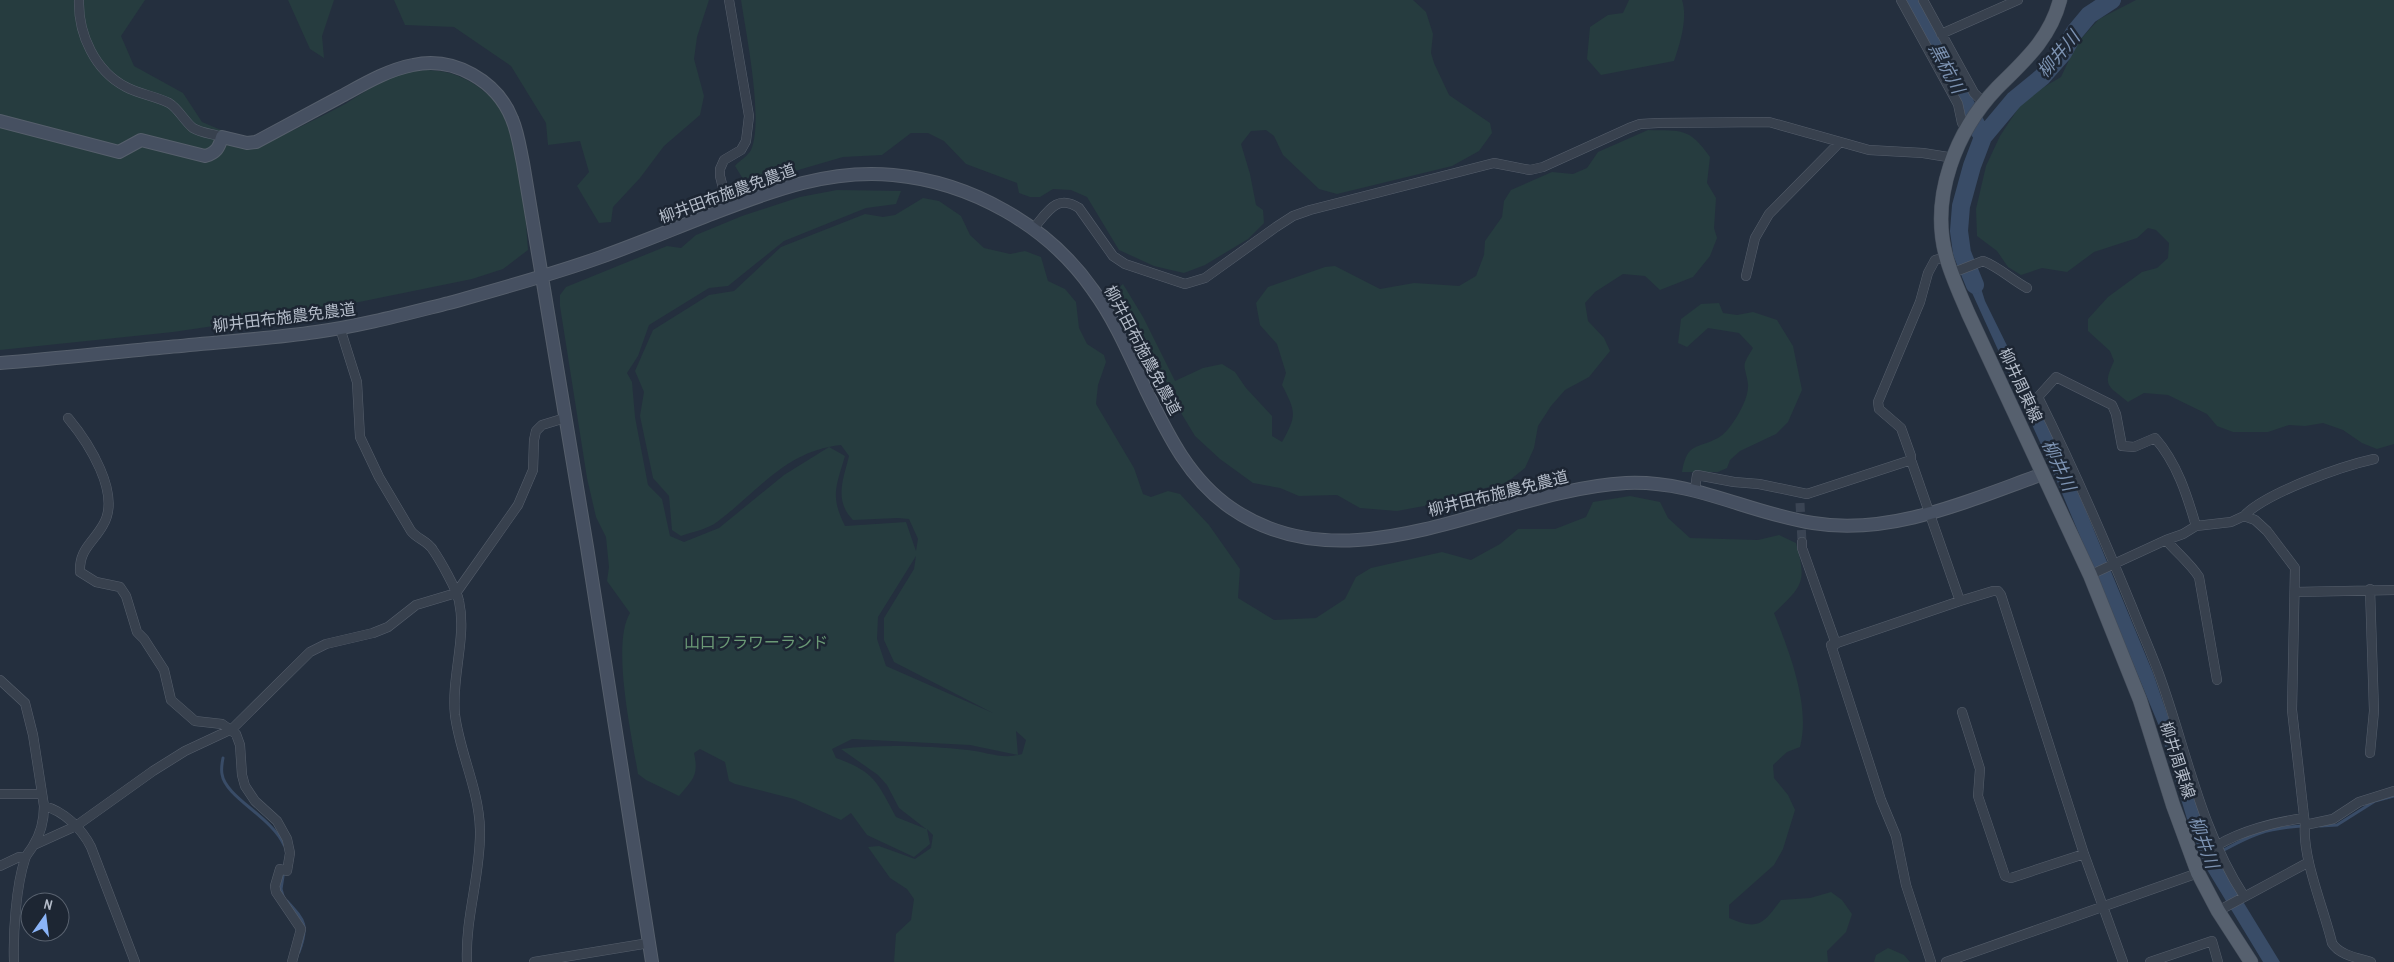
<svg xmlns="http://www.w3.org/2000/svg" width="2394" height="962" viewBox="0 0 2394 962" font-family="'Archivo Narrow','Noto Sans JP',sans-serif">
<rect width="100%" height="100%" fill="#242f3e"/>
<path fill="#263c3f" fill-rule="evenodd" d="M0,0H145L121,36L134,66L183,93L202,122L240,138L253,149C284,135 315,120 345,104C365,92 389,75 413,71C440,67 466,75 486,93C490,96 495,99 497,103C520,144 525,204 528,250L503,269L472,279L315,311L173,332L0,350Z
M288,0H334L322,36L324,58L310,49Z
M394,0H709L697,37L694,59L704,96L700,115L664,146L640,178L613,207L611,222L599,223L577,186L589,172L580,141L548,145L546,123L511,66L454,27L405,25Z
M741,0H1413L1426,12L1433,34L1431,53L1434,63L1449,95L1490,123L1492,133L1479,151L1452,166L1337,194L1319,189L1283,155L1274,136L1266,130L1251,131L1241,144L1250,174L1256,205L1263,210L1264,223L1248,239L1205,265L1184,273L1154,266L1119,250L1087,197L1071,190L1053,189L1040,197H1030L1019,193L1017,183L966,164L944,141L928,133H911L882,155L843,157L788,173L743,179L735,166C739,161 748,156 751,150C764,121 746,33 741,0Z
M1629,0H1682C1688,18 1680,44 1674,61L1601,75L1587,59L1590,27L1608,15L1623,13Z
M2136,0H2394V444L2377,449L2362,443L2343,430L2323,423L2305,426L2289,425L2268,432H2233L2217,426L2207,414L2168,395L2144,393L2128,402C2108,385 2102,387 2114,361L2110,351L2088,331V319L2108,297L2142,272L2157,268L2168,258L2169,243L2156,230L2148,228L2137,238L2094,252L2067,272L2042,268L2021,275L2008,267L1997,251L1977,236L1976,209L1986,166L2000,136L2025,98L2061,77L2077,43L2099,19Z
M1648,130C1682,131 1689,127 1710,157L1707,183L1716,198L1714,228L1717,238L1710,256L1693,277L1660,290L1645,276L1623,274L1595,292L1585,303L1588,321L1604,338L1610,351L1589,377L1565,390L1551,406L1538,426L1534,448L1525,468L1506,483L1465,493L1435,504L1397,511L1360,508L1337,495L1299,496L1280,488L1253,483L1220,459L1195,436L1172,398L1143,337L1116,290L1123,284L1143,317L1175,381L1203,368L1222,364L1235,372L1246,388L1272,416V436L1282,442C1297,415 1296,412 1282,385L1286,373L1277,344L1260,325L1256,303L1268,287L1325,267L1335,266L1380,289L1414,283L1459,286L1476,276L1484,255L1485,241L1502,217L1504,201L1511,190L1552,172L1573,174L1587,168L1598,152Z
M837,190L901,191L896,204L866,208L784,241L728,286L709,288L649,325L638,356L627,373L632,382L635,417L648,485L662,499L670,536L684,542L719,528L784,475L829,447L845,456C836,487 830,496 845,526L906,522L916,551L918,539L909,519L898,518L853,520C834,501 843,480 849,456L841,445C785,451 759,491 717,522C708,529 692,532 681,536L672,530L669,496L653,478L640,416L644,392L635,371L653,330L709,295L734,291L781,247L865,214L883,217L895,215L923,198L939,201L961,216L970,235L984,248L1010,254L1025,251L1041,257L1048,281L1065,289L1076,302L1079,328L1087,344L1104,355L1106,362L1098,385L1096,404L1134,468L1143,494L1151,497L1168,491L1180,494L1209,525L1240,569L1238,598L1274,620L1316,618L1345,599L1356,577L1371,568L1442,552L1471,560L1500,544L1518,529H1555L1586,517L1593,502L1630,496L1660,502L1668,518L1690,538L1758,540L1779,535L1796,543C1807,582 1803,586 1774,613C1789,651 1811,706 1800,747L1787,752L1773,765L1774,778L1788,795L1795,810L1783,849L1774,865L1729,905V918C1759,931 1763,924 1781,900L1810,898L1831,892L1842,900L1852,914L1846,932L1827,951L1828,962H894L896,934L911,920L914,899L907,889L890,878L868,847L879,846L915,859L931,848L933,835L927,829L930,844L914,857L867,835L851,813L841,820L794,799L735,784L729,781L725,762L700,749L694,753C699,776 693,779 679,796L646,780L638,774C632,737 611,644 630,613L607,581L609,567L606,537L596,517L587,478L560,306V295L566,287L667,246L681,248L696,235L742,216L800,197ZM916,556L914,569L884,618V640L894,662L993,713L886,666L877,639L878,617ZM1016,731L1026,740L1022,754C1004,760 986,752 968,750C930,746 879,744 841,749L878,775L887,785L899,808L926,829L896,817C877,782 875,772 836,758L832,749L852,739L970,745L1018,755Z
M1719,303L1723,313L1737,315L1753,312L1777,320L1793,346L1802,390L1788,422L1776,434L1740,451L1730,460L1727,468L1718,472H1682C1687,442 1697,449 1718,438C1724,435 1731,426 1734,421C1740,412 1749,396 1748,384C1745,363 1740,369 1753,348L1739,333L1708,328L1687,347L1678,343L1681,319L1701,304Z
M1888,948L1904,955L1910,962H1874L1876,955Z"/>
<path fill="#394c67" d="M1975,269L1985,301L2020,372L2035,396L2086,511L2153,673L2217,859L2280,962H2263L2206,868L2187,819L2159,726L2049,462L1963,273Z"/>
<g fill="none" stroke-linecap="round" stroke-linejoin="round">
<path stroke="#394c67" stroke-width="3" d="M223,758C222,763 221,769 222,774C225,797 272,817 284,845
M2320,826L2337,825L2375,801L2394,796
M2222,851C2253,834 2265,829 2301,826
M283,896L281,889L284,870
M287,901C305,921 309,925 299,952"/>
<path stroke="#394c67" stroke-width="18" d="M1911,0L1980,132
M1975,285L1962,253L1959,231L1961,206L1972,166L1983,137L2014,100L2042,77L2063,53L2074,33L2089,15L2112,0"/>
<path stroke="#3a4453" stroke-width="9" stroke-dasharray="9 4.5" stroke-linecap="butt" d="M1800,503L1802,542"/>
<g stroke="#565f6c" stroke-width="10">
<path id="street" d="M79,0C78,34 95,71 126,87C139,94 155,96 169,103C179,109 184,121 193,128C201,133 214,134 222,137
M1901,0L1958,104L1962,123L1966,128
M1923,0L1974,93L1984,103
M1941,34L2018,0
M728,208L720,176V169L724,160L741,150L746,141L749,116L729,0
M1033,229C1047,213 1056,193 1079,208L1113,256L1125,264L1185,284L1205,278L1276,227L1293,216L1310,210L1494,163L1530,170L1543,167L1629,128L1640,124L1658,123L1769,122L1869,150L1923,153L1954,158
M1952,273L1983,261C1999,267 2012,280 2027,288
M1746,276L1755,238L1769,214L1840,142
M340,328L357,382L360,437L379,477L411,531C417,539 428,541 433,550C440,560 457,590 459,601C467,638 451,677 455,715C460,754 479,789 480,830C481,874 465,917 467,962
M68,418C88,442 122,494 103,525C93,543 79,549 80,572L96,582L120,587L126,596L137,632L144,639L164,670L171,700L195,721L222,724L236,734L240,745L242,775L245,786L255,801L277,821L287,839L290,853L287,871L280,869L275,886L276,892L301,929L292,962
M1911,460V456L1901,428L1879,409L1878,402L1920,302L1928,273L1935,260L1946,257
M1695,489L1697,475L1734,482L1759,484L1807,494L1911,460L1960,601L1993,591H1998L2001,595L2084,854L2123,962
M2244,516C2265,493 2342,466 2374,459
M2196,526C2187,495 2177,463 2155,438L2134,447L2122,446L2116,414L2112,405L2056,377L2038,397C2072,465 2103,536 2132,607C2141,630 2151,652 2159,674C2186,748 2200,829 2244,896
M2166,540C2177,553 2190,563 2199,577L2217,680
M1802,542V548L1836,644
M2090,575L2166,540L2183,534L2196,526L2231,522L2244,516L2255,520L2267,531L2295,568L2292,710L2305,825
M2295,592L2394,590
M0,680L25,703L33,735L44,806C44,820 40,835 33,846C30,851 26,855 25,859C16,886 13,933 14,962
M1962,712L1980,769L1978,796L2005,876L2011,878L2084,854
M2370,753L2374,711L2370,589
M0,794H42
M44,806C64,811 82,829 91,847L135,962
M34,845L76,826L153,771L185,751L232,729L310,652L326,644L373,633L388,627L416,605L456,593L518,505L533,470L534,440L536,431L542,425L565,418
M2216,846C2243,830 2273,823 2303,818
M0,866L19,857L25,858
M2218,911L2309,862
M534,962L649,943
M1931,962L1906,885L1896,836L1881,800L1831,645L1960,601
M1946,962L2198,873
M2150,962L2212,941L2218,962
M2371,962C2358,958 2339,955 2332,943C2324,909 2302,858 2305,825L2333,819L2359,802L2394,791"/>
</g>
<g stroke="#565f6c" stroke-width="14">
<path id="secondary" d="M0,121L119,152L141,140L205,156C216,153 219,148 222,137L247,143L256,142C284,127 312,112 340,97C364,84 387,70 413,65C454,56 497,81 512,119C518,133 520,149 523,163L587,547L652,962
M0,363C56,359 113,352 169,347C218,342 267,339 316,332C361,326 405,314 449,303C499,289 551,275 601,257C640,243 678,227 717,212C774,190 830,169 893,175C970,182 1048,225 1093,290C1115,320 1130,356 1146,390C1168,435 1189,479 1231,508C1351,591 1497,490 1626,483C1694,480 1748,513 1813,523C1892,536 1970,500 2043,474"/>
</g>
<g stroke="#414a57" stroke-width="15">
<path id="primary" d="M2060,0C2050,39 2024,61 1997,88C1956,131 1930,197 1946,256C1951,275 1960,294 1968,313L2090,575L2140,700L2173,805L2198,873L2218,911L2251,962"/>
</g>
<use href="#street" stroke="#38414e" stroke-width="9"/>
<use href="#secondary" stroke="#465061" stroke-width="12"/>
<use href="#primary" stroke="#56606e" stroke-width="14"/>
</g>
<g text-anchor="middle" dominant-baseline="central" stroke-width="5" stroke-linejoin="round" paint-order="stroke">
<g font-size="16" fill="#b4bcc9" stroke="#1d2633">
<text transform="translate(727 193) rotate(-20)">柳井田布施農免農道</text>
<text transform="translate(284 317) rotate(-7)">柳井田布施農免農道</text>
<text transform="translate(1143 350) rotate(62)">柳井田布施農免農道</text>
<text transform="translate(2021 385) rotate(65)">柳井周東線</text>
<text transform="translate(1498 493) rotate(-14)">柳井田布施農免農道</text>
<text transform="translate(2178 760) rotate(72)">柳井周東線</text>
</g>
<g font-size="16" fill="#6b9a76" stroke="#1d2633">
<text x="756" y="642">山口フラワーランド</text>
</g>
<g font-size="18" font-style="italic" fill="#7c92b1" stroke="#1d2633">
<text transform="translate(2058 54) rotate(-49)">柳井川</text>
<text transform="translate(1947 68) rotate(62)">黒杭川</text>
<text transform="translate(2059 465) rotate(65)">柳井川</text>
<text transform="translate(2204 842) rotate(70)">柳井川</text>
</g>
</g>
<g transform="translate(45 917) rotate(14)"><circle r="24" fill="#1d2633" stroke="#59626f"/>
<path d="M0-4L9 19L0 12L-9 19Z" fill="#8ab4f8"/>
<text y="-8" font-size="14" font-weight="bold" text-anchor="middle" fill="#b4bcc9">N</text>
</g>
</svg>
